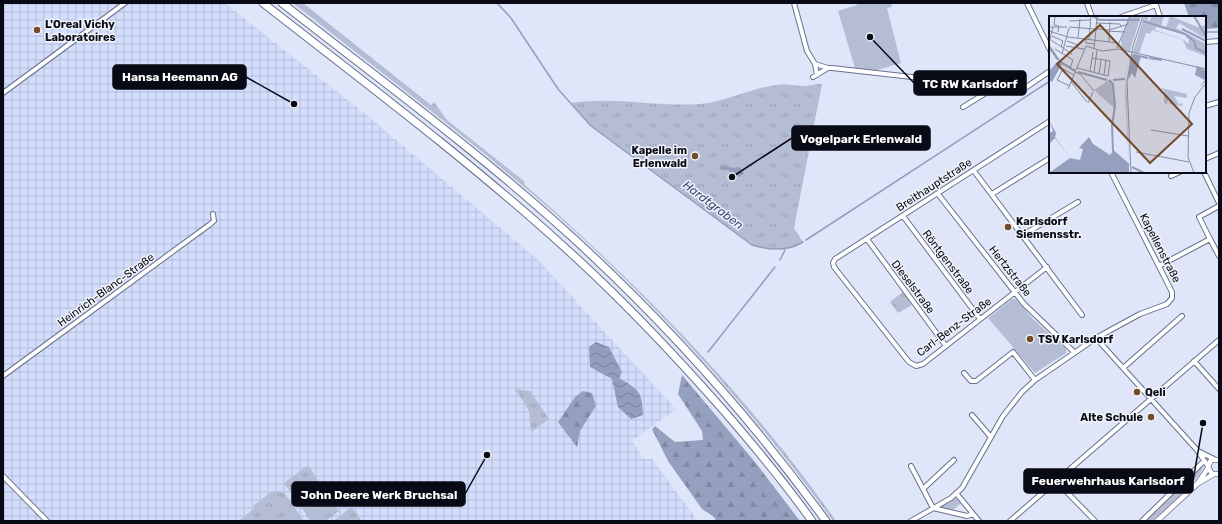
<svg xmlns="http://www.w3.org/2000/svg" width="1222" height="524" viewBox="0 0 1222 524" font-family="Rubik,sans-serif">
<defs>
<pattern id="industrial-grid" width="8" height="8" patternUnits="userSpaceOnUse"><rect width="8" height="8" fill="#d3defd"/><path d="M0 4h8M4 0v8" fill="none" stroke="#b4bdd8"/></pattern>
<pattern id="grass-tufts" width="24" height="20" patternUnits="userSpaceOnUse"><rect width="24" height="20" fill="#b5bdd5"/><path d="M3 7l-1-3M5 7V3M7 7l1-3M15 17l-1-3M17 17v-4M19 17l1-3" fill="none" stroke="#9aa1b6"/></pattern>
<pattern id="forest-firs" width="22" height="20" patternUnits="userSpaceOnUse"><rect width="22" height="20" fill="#95a0be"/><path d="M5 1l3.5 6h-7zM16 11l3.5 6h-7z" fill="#7f88a2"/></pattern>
<pattern id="water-waves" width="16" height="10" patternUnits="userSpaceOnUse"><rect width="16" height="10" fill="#949ebc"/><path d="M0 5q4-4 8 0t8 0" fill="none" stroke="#777f98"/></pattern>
</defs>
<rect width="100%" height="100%" fill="#dfe6f9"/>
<path fill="url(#industrial-grid)" d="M3,3H225L369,117L537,259L676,409L632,441L644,459H652L698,521H3Z"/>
<path fill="url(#grass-tufts)" d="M293,3H303L431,105L434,102L447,120L525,182L524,184C639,285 748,395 836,521H833C753,410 660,307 558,216C473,141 381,73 293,3Z
M816,84H822L794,228L803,242C786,251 770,250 752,245L591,126L571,103C614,96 657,107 700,104C726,102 751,88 777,85C792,83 798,89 816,84Z
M903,292L912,305L898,313L890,302Z
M515,389L530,391L549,419L531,432L529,411Z
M1203,464C1205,477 1163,511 1152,521H1144Z
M308,465L339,511L326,521H311L284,483Z
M279,491L284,493L304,521H238L254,509L253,506L271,492Z
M954,499H957L961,503L952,511L939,508Z
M352,507L362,521H333Z"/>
<path fill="url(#forest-firs)" d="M1184,3H1219V28L1205,29V17H1189Z
M682,375L755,462L800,521H716L714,517L702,509L668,461L652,429L655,426L675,442L703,440L702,431L678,394Z
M583,391L592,393L596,406L580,431L577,447L558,422L575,397Z"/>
<path fill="#b5bdd5" d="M857,3H891L892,7L887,8L901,63L874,71L855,68L838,11L857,5Z
M1012,299H1016L1033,319L1066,349V353L1035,373L988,318Z"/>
<path fill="url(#water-waves)" d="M721,165L733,168L740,167L744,173C739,179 731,177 729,170H721L720,168Z
M596,342L609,347L622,372L619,378C639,390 642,391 643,415L631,419L618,407L612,379L590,367L589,347Z"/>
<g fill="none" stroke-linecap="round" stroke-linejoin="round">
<path stroke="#949ebc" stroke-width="1.5" d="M497,3L511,18L558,89L591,126L752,245C769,250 787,252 803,242
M1205,32H1219
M806,240L1050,81
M780,260L785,250
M708,352L775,267
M689,385V393L694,403L786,521"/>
<g stroke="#68718d" stroke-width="6">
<path id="minor" d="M794,3L807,51L815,64
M1027,3L1050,50
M1087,3L1092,17
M1156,5L1160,17
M1121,17L1156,5L1155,3
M1205,42L1219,41
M817,75L815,64L828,68
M813,77L828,68H832L1018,89L1025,88L1050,71
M3,93L125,3
M1205,106L1219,102
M963,107L986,93L990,87
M1205,159L1219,153
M974,171L1082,315
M1204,172L1219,203
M1171,176L1180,172
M938,194L1024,304L1074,352
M992,194L1050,158
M903,216L980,319
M1023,235L1078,202
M867,239L946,346
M1210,239L1219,256
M1159,266L1210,239L1199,217L1219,206
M1047,267L923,364L916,366L909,362L834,267L833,263L835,259L1050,121
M1096,338L1197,450L1208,466
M1194,361L1219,389
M1123,368L1182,316
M964,373L971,381H976L1013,352L1035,380
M3,376L209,225L214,221L213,214
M972,415L990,436
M1198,451L1214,459
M911,466L933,508
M3,476L47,521
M1056,481L1095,521
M923,489L954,460
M956,493L979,521
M933,508L967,516L973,514
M911,521L951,498L962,488L1003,416L1022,392L1035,380L1096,338L1140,314L1167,304L1172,298V292L1111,172
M1010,521L1219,340
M1142,521L1202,463"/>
</g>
<g stroke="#68718d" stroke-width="6">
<path id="tertiary" d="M1219,460H1211L1208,467L1212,474H1219
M1198,483L1208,468
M1157,521L1197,484L1214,474"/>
</g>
<g stroke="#68718d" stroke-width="9">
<path id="motorway" d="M263,3C364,82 467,159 562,245C620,297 673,353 724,411C755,447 785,483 812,521
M282,3C379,79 480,153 571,236C665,322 751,418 826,521"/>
</g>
<use href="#minor" stroke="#fff" stroke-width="4"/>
<use href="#tertiary" stroke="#fff" stroke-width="4.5"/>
<use href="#motorway" stroke="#fff" stroke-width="7"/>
</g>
<g fill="#724b29" stroke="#f1f3fa" stroke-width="1.5">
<circle cx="37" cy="30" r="4"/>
<circle cx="695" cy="156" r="4"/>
<circle cx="1008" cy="227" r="4"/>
<circle cx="1030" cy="339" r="4"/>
<circle cx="1137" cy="392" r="4"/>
<circle cx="1151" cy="417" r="4"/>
</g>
<g text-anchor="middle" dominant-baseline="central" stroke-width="3" stroke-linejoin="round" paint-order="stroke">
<g font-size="11" font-weight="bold" fill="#080b15" stroke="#f1f3fa" text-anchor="start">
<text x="45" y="24">L'Oreal Vichy<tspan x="45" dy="13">Laboratoires</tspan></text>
<text x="687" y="150" text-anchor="end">Kapelle im<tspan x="687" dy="13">Erlenwald</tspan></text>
<text x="1016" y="221">Karlsdorf<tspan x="1016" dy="13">Siemensstr.</tspan></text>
<text x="1038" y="339">TSV Karlsdorf</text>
<text x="1145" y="392">Qeli</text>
<text x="1143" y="417" text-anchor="end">Alte Schule</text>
</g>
<g font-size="11" fill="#080b15" stroke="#f1f3fa">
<text transform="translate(934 185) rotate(-33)">Breithauptstraße</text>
<text transform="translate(1160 248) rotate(63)">Kapellenstraße</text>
<text transform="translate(948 262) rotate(53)">Röntgenstraße</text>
<text transform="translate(1010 271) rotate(52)">Hertzstraße</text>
<text transform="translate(913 287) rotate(53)">Dieselstraße</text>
<text transform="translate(106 290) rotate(-36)">Heinrich-Blanc-Straße</text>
<text transform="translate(954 327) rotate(-37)">Carl-Benz-Straße</text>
</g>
<g font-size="12" font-style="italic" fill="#3b4874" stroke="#f1f3fa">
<text transform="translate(713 205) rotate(37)">Hardtgraben</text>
</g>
</g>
<g transform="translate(1049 16)">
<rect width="157" height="157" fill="#dfe6f9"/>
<path d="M81,0H92L82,31L77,60L80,148L76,79L77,58L81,36L73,32L72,24ZM95,0H99V4L94,3L100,5L103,0H115L112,10L117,11L121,0L149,11L157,9V23L130,7L127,12L157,28V40L138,33L134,24L103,14L101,18L97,17L90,38L84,36ZM107,11L135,18L140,24L139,28L135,24L106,14ZM60,64L64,68L66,93L45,74ZM112,72L138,78V82L125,80L130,88L134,87L133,90L120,88V81L118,88L115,87V75Z" fill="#b5bdd5" fill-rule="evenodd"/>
<path d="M83,39L92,40L86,62L83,57L79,64ZM9,45L13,48L3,66L0,64V55ZM148,50L157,55V65L150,71L156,64L146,59ZM0,104L7,117L6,121L21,142L6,122L0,128V118L4,115ZM40,121L44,128L61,139L64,135L80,149V157H0L21,142L31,144L34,133L30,132Z" fill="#95a0be"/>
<path fill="none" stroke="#949ebc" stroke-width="2" d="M44,0L50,4H91M145,0L157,20M94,5L136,18L145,25L147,32L157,37M133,13L157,25M0,31L9,44M100,42L113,44M83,44L85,39L99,42M11,46L26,55M29,56L58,64M60,64L64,68L66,90L63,109L64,135L80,149M64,64L76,63M83,151L95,157"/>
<path fill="none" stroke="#898e9e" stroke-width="1" d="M6,0L5,9L10,10L9,16M56,0H77M20,5L41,4M47,7L71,8L72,11M0,11H18M20,11L46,13M47,13L60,14L80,8M47,13L48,0M0,15L19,21L69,27M56,15L76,16M3,20L14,25L12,31M29,22L31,3M37,23V27L46,28M40,23L42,0M2,24L23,38M18,25L29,29V31M60,25L61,6M0,27L4,11M0,29L11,45L27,55M17,30L35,33M68,32L81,0M6,33L24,44L21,52M45,33L47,14M13,38L20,12M28,52L59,60L61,45L43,42M41,55L44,36M26,56L31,58L45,75M45,57L48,34M50,58L52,44M55,59L57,44M22,66L38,86M21,70L8,64L14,53L25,59M19,73L37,30L53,35L69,33L157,53M39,87L44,76M102,114L139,120M87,136L140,146M82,157L78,66L84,30L94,0M145,157L139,141L140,97L146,81L157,67"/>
<path fill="#724b29" fill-opacity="0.15" stroke="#724b29" stroke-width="2" d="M51,9L143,108L101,147L8,48Z"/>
<rect width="157" height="157" fill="none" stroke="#080b15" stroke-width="2"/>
</g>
<path fill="none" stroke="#080b15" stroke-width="1.5" d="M294 104L246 77M870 37L914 83M732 177L792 138M1203 423L1193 481M487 455L465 494"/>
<g fill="#080b15" stroke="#f1f3fa" stroke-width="1.5">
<circle cx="294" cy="104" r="4"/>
<circle cx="870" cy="37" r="4"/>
<circle cx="732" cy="177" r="4"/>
<circle cx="1203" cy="423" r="4"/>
<circle cx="487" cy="455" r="4"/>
</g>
<g fill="#080b15" stroke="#080b15" stroke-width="1.5">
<rect x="113" y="65" width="133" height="24" rx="4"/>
<rect x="914" y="71" width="112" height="24" rx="4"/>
<rect x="792" y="126" width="138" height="24" rx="4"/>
<rect x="1024" y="469" width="169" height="24" rx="4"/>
<rect x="292" y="482" width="173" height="24" rx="4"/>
</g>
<g font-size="12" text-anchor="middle" font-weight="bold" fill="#fff">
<text x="180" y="81">Hansa Heemann AG</text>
<text x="970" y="88">TC RW Karlsdorf</text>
<text x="861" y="143">Vogelpark Erlenwald</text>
<text x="1108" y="485">Feuerwehrhaus Karlsdorf</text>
<text x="379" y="499">John Deere Werk Bruchsal</text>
</g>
<rect width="1222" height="524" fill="none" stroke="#080b15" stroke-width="8"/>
</svg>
